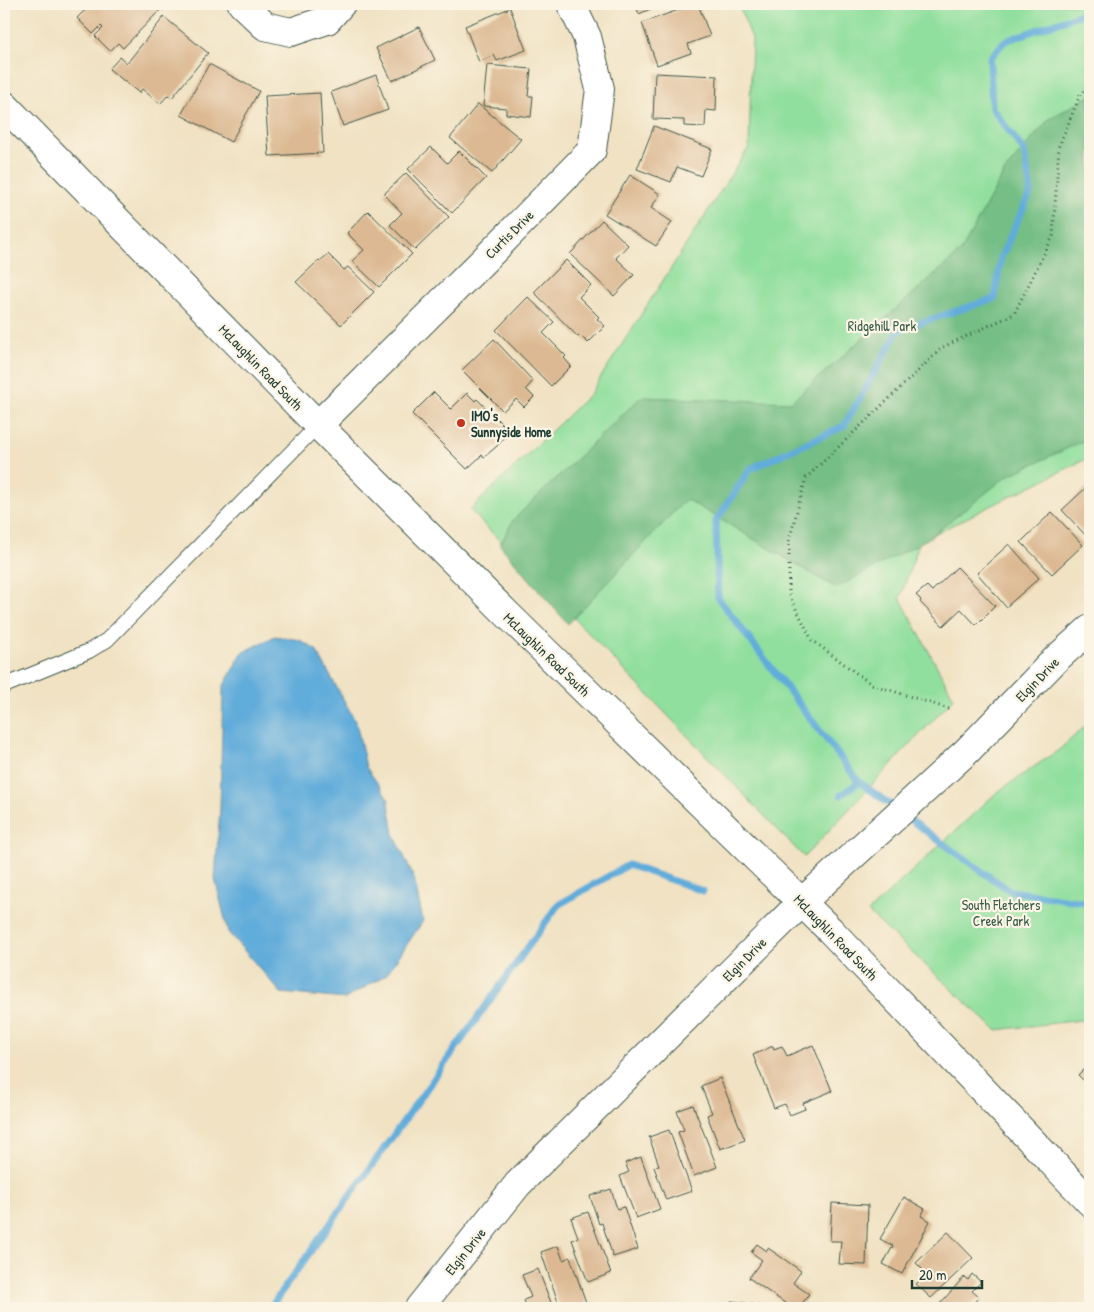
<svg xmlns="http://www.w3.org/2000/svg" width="1094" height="1312" viewBox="0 0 1094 1312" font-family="'Patrick Hand',sans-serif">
<rect width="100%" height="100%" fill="#fcf5e5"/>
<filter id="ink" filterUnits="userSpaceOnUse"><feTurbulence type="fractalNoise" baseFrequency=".02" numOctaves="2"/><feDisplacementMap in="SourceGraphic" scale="10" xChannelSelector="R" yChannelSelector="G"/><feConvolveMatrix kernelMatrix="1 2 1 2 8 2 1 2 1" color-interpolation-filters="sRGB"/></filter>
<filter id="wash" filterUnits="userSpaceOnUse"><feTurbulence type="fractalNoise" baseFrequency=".0096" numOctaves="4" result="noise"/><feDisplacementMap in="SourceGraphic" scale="20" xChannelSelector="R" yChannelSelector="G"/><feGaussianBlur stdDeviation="1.12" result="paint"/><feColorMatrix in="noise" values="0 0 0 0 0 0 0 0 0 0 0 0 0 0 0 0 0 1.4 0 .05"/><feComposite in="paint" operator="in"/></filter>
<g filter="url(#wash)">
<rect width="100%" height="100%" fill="#f0e2c3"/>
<path fill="#91df9e" stroke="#588e69" d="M738,4H1090V457L920,541L900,598L954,698L804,857L470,510L590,394L749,147L752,38Z
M1090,722V1019L996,1030L868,912L996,793L1060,749Z"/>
<path fill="#74be85" stroke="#4a7e5c" d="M1090,96V438L1007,476L929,538L836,588L686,499L568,624L500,545L513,520L641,397L791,402L961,251L1005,171L1049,119Z"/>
<path fill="#61acda" stroke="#407487" d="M275,636L300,640L316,650L356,722L366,767L388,798L394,834L414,878L423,921L386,975L345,999L281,993L228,932L215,879L220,808L223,687L242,653Z"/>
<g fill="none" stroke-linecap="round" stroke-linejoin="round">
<path stroke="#61acda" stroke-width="7" d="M841,795L859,782
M895,808L859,782L718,598L716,521L750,469L844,426L899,330L995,298L1001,257L1031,191L1024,151L992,108L990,58L1005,41L1090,11
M905,816L984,873L1011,891L1090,903
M270,1308L558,905L628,865L703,891"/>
</g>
<g id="blocks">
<path fill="#dcb993" d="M87,4H162L164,6L123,48L118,43L110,51L95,36L103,28L101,26L93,34L77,18L85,10L83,8Z
M635,4H662L639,14Z
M695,4H698L710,36L688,44L691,53L657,65L642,23Z
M510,8L526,50L497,61L494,55L479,62L465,26Z
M164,17L208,53L172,98L168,95L160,104L142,89L139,93L109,69L120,57L127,63Z
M419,27L435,60L392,81L376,48Z
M209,64L259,91L231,142L181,115Z
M487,65L531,69L528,96H533L531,117L506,114V108L483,106Z
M655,73L717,76L716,111L706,110L705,127L684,126V120L653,119Z
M376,75L388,110L343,126L331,92Z
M320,93L323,153L269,156L265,96Z
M478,104L521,139L492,173L450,138Z
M654,126L712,149L701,176L677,167L671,182L637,169Z
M431,147L447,163L459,151L486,178L452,213L408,169Z
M406,173L449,217L415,250L390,225L402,213L384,194Z
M630,175L660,194L651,208L672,222L656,246L605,214Z
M368,211L412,254L379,287L352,261L364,250L347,233Z
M602,220L628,245L616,258L634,275L614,296L570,254Z
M328,254L344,270L348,267L374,292L341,325L296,282L319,260L320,261Z
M566,260L591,285L579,297L599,317L597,319L605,326L588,343L580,335L578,337L534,292Z
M528,297L554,322L543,333L566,356L564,358L571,366L551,386L496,330Z
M494,339L533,381L526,389L534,397L524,407L516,399L503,411L462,370Z
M434,392L451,409L467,393L475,401L477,399L510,432L496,447L484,457L482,455L467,469L412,414Z
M1090,484V540L1062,510Z
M1052,512L1083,545L1052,574L1021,542Z
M1009,544L1039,578L1006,607L977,573Z
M957,567L995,606L976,625L961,609L943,626L920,602L921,600L916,595L927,586L932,591Z
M813,1045L832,1091L803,1103L805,1109L790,1115L785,1104L774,1108L753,1055L773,1046L774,1049L782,1046L787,1056Z
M1090,1063V1087L1078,1075Z
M720,1078L745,1140L720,1149L707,1115L712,1113L701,1086Z
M693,1105L717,1167L694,1176L678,1132L684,1130L677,1111Z
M669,1130L692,1191L666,1200L654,1167L659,1165L649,1137Z
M641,1157L660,1209L636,1218L620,1176L629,1172L625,1163Z
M611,1189L617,1209L624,1207L638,1249L613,1257L602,1223L599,1224L590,1196Z
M904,1197L925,1209L921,1216L930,1221L902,1274L883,1264L893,1246L880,1239Z
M832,1203L868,1205L866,1265L839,1264L841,1241H830Z
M588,1212L611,1273L588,1282L572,1240L578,1237L571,1218Z
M948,1232L973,1258L931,1298L916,1284L927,1274L916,1263Z
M757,1244L767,1251L768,1248L801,1271L793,1283L809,1294L799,1308H792L749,1278L762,1260L751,1252Z
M558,1246L563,1260L570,1257L588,1308H560L541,1252Z
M538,1269L553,1308H527L524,1300L531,1297L522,1275Z
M972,1274L981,1282L972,1291L979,1297L969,1308H939L937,1307L964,1277L968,1280Z
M731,1301L771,1307V1308H730Z"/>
</g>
</g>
<g filter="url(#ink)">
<use href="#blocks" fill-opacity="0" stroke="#3e5649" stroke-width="1"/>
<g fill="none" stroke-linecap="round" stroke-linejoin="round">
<g stroke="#3e5649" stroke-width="16">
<path id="service" d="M4,686L89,651L107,640L318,425"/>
</g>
<g stroke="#3e5649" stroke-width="30">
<path id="minor" d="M242,4L265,26L291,32L327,20L341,4
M318,425L493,251L592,150L600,89L587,37L571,4
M419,1308L518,1184L802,902"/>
</g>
<g stroke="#3e5649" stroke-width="30">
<path id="tertiary" d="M802,902L967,751L1056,659L1090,629"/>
</g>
<g stroke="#3e5649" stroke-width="30">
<path id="secondary" d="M4,105L318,425L508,615L830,930L1090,1202"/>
</g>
<path stroke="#3e5649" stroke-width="3" stroke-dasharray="1 4" stroke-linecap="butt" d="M949,709L871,684L812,640L789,595V541L806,478L943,347L1014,314L1053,236L1059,146L1080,95L1090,86"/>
<use href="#service" stroke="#fff" stroke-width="14"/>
<use href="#minor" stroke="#fff" stroke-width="28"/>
<use href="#tertiary" stroke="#fff" stroke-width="28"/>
<use href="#secondary" stroke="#fff" stroke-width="28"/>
</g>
</g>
<circle fill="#c8321e" stroke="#fcf5e5" stroke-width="2" cx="461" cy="423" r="5"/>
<g text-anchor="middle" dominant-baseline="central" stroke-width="4.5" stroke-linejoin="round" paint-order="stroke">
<g font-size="14" fill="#1f3d34" stroke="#fcf5e5">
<text transform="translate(509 234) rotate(-45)">Curtis Drive</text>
<text transform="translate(261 367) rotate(46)">McLaughlin Road South</text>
<text transform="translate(547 654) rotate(44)">McLaughlin Road South</text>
<text transform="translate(1037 679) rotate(-46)">Elgin Drive</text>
<text transform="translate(836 937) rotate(46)">McLaughlin Road South</text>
<text transform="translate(744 959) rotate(-45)">Elgin Drive</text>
<text transform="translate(465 1251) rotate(-51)">Elgin Drive</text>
</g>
<g font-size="14" fill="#365d49" stroke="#fcf5e5">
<text x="882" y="325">Ridgehill Park</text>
<text x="1001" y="904">South Fletchers<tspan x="1001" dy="16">Creek Park</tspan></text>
</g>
<g font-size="14" font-weight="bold" fill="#1f3d34" stroke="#fcf5e5" text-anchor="start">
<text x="471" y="415">IMO's<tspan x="471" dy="16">Sunnyside Home</tspan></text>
</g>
</g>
<rect width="1094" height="1312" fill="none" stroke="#fcf5e5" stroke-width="20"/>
<path d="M912 1280v8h70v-8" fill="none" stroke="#1f3d34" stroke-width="2.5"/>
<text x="919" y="1280" font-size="15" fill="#1f3d34" stroke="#fcf5e5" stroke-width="4" paint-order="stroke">20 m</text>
</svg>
